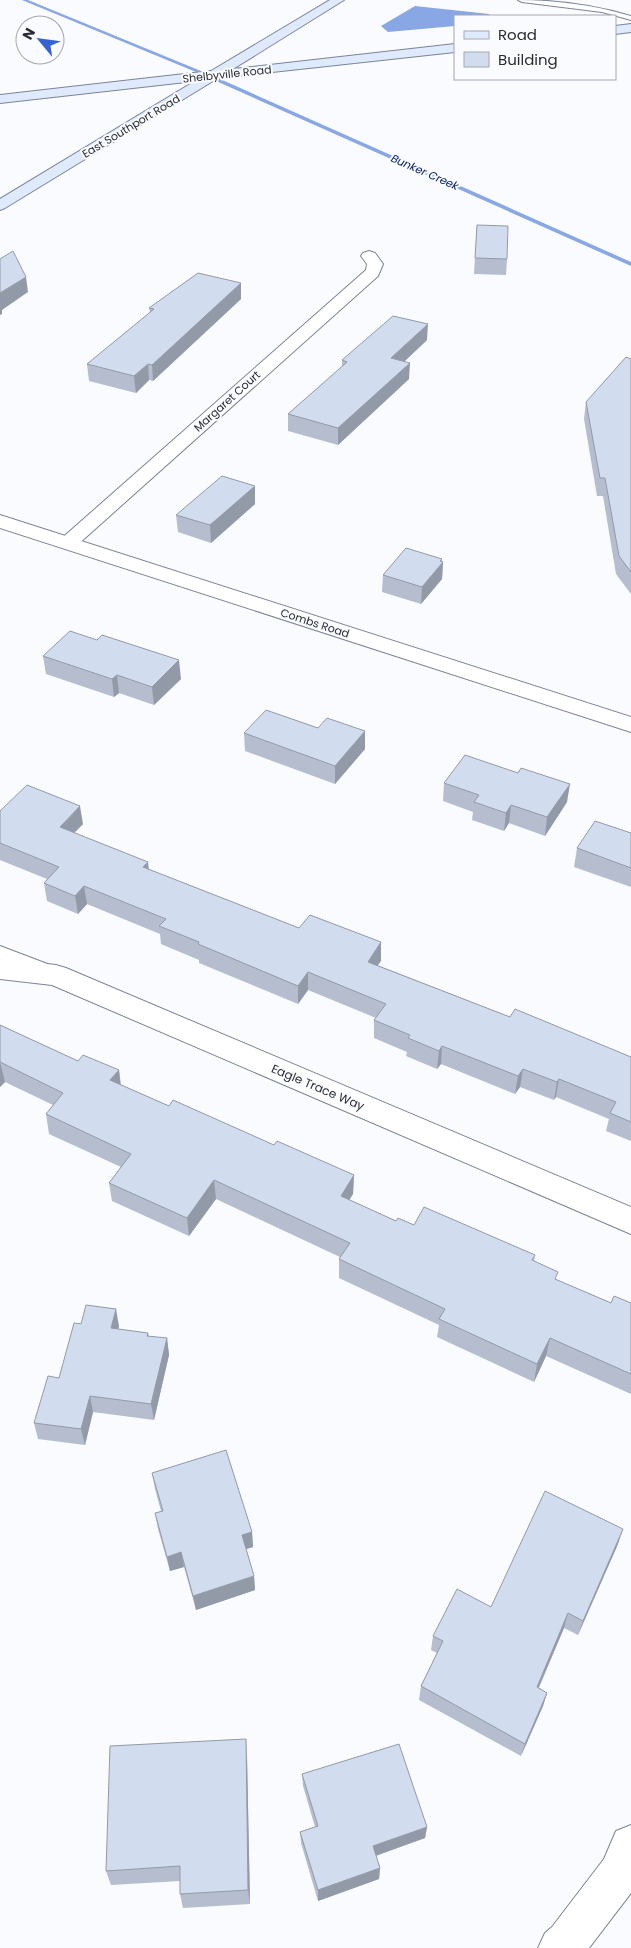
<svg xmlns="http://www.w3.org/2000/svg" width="631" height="1948" viewBox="0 0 631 1948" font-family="Poppins,sans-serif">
<rect width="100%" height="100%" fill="#f9fbff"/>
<path fill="#89a7e4" d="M415,6L489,14L490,16H455V26L388,32L381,26Z"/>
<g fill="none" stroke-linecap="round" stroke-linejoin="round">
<path fill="#89a7e4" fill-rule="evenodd" d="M22,0H28L201,71L196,72Z
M216,79H220L631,262V266L216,81Z"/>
<g stroke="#7c8496" stroke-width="2">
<path id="service" d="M518,0C556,0 594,5 631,16V20L602,12L522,2Z
M0,946L50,965L53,970L50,975L44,976L0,959Z"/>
</g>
<g stroke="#7c8496" stroke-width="2">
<path id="minor" d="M369,251L375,253L383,264L378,276L75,547L68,549L61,547L58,543L61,539L366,270L367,264L361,256L363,253Z
M0,959L56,965L66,968L631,1207V1234L52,985L0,979Z
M631,1825V1893L589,1948H538L545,1933L552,1927L604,1859L616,1831Z"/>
</g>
<g stroke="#7c8496" stroke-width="2">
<path id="tertiary" d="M0,515L631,717V732L0,528Z"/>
</g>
<g stroke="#7c8496" stroke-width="2">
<path id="secondary" d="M330,0H344L233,69L455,44V52L218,78L5,208L0,210V199L195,81L0,103V95L211,71Z
M631,24V32L615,34V26Z"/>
</g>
<use href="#service" fill="#fff" fill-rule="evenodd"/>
<use href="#minor" fill="#fff" fill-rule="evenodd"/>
<use href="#tertiary" fill="#fff" fill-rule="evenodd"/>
<use href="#secondary" fill="#e0eafe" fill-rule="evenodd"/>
</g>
<path fill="#b5bdce" d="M477,225L507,259L506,275L474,274Z
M241,283V299L153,381L149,380L136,393L89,381L87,364L150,313L149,308Z
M427,340L405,361L409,379L338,445L288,431V414L342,367V360Z
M631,359V594L616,574L603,496H597L584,419L586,402Z
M255,486V504L211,543L178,532L176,515Z
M441,561L443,562L442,579L421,604L382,592L383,575Z
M43,656L181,679L154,705L119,693L114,697L46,674Z
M244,733L365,749L335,784L245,751Z
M444,783L567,802L545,836L509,823L504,831L472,820L473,812L443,801Z
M0,811L83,824L74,833L149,870L299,928L381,942V961L377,965L510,1017L631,1057V1141L606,1131L609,1119L556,1097L554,1100L520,1087L515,1094L441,1064L437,1069L406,1056L407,1052L374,1038V1020L376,1018L308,990L298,1004L199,963V960L161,944L160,934L87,904L78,914L47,901L44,883L47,879L0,860Z
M631,833V887L574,867L577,848Z
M0,1025L78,1061L119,1070L121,1085L169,1106L354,1175L353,1194L349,1200L396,1221L414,1225L535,1255L534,1261L557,1280L611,1303H631V1394L546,1356L534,1382L437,1337L439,1325L339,1278V1259L340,1257L216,1199L189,1236L112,1201L109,1183L121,1167L49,1134L46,1114L53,1105L5,1082L0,1087Z
M119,1326L118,1329L148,1333L149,1336L167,1338L169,1355L154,1420L93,1412L85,1445L38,1439L34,1423L59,1378Z
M152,1473L252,1532L253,1547L246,1549L254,1576L255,1590L196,1610L184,1567L170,1571L158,1529L155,1513L161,1511L155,1489Z
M618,1544L578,1635L564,1628L539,1688L547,1693L543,1706L521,1756L419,1700L421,1686L437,1653L431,1650L433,1636Z
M247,1756L250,1904L183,1908L180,1894V1881L111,1885L106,1871Z
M302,1774L427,1827L425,1838L376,1856L380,1868L379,1879L318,1901L301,1843L300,1832L315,1827L303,1786Z"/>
<path fill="#939aa7" d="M26,277L28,292L2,310V314L0,315V293Z
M241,283V299L153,381L152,365Z
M428,324L427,340L391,374V358Z
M410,363L409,379L338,445V428Z
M148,364L149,380L136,393L134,376Z
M255,486V504L211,543L210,525Z
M442,559L441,564L443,562L442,579L421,604L422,587Z
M179,660L181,679L154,705L152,687Z
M117,675L119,693L114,697L112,679Z
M365,731V749L335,784V766Z
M570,784L567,802L545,836L547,817Z
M511,805L509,823L504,831L506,813Z
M80,806L83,824L62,845L60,827Z
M148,862L150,880L143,867Z
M84,886L87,904L78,914L75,896Z
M381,942V961L367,980L368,962Z
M308,972V990L298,1004V986Z
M442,1046L441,1064L437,1069L439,1051Z
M0,1062L5,1082L0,1087Z
M523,1069L520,1087L515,1094L518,1076Z
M119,1070L121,1089L110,1080Z
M559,1079L556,1097L554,1100L557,1082Z
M354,1175L353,1194L340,1215L341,1196Z
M214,1180L216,1199L189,1236L187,1218Z
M116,1309L119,1326L114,1345L111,1328Z
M167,1338L169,1355L154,1420L151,1404Z
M550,1338L546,1356L534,1382L537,1364Z
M90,1396L93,1412L85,1445L81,1429Z
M623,1529L618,1544L578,1635L583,1621Z
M252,1532L253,1547L243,1550L242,1535Z
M181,1552L184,1567L170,1571L167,1557Z
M254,1576L255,1590L196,1610L193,1596Z
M568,1613L564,1628L533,1700L537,1687Z
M547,1693L543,1706L521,1756L525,1744Z
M246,1739L247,1756L250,1904L248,1890Z
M427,1827L425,1838L372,1857L373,1846Z
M380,1868L379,1879L318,1901V1890Z"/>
<path fill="#d2dcef" stroke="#939aa7" d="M477,225L508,226L507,259L475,258Z
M13,251L26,277L0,293V259Z
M198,273L241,283L152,365L148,364L134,376L87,364L154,309L149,308Z
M393,316L428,324L391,358L410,363L338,428L288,414L347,362L342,360Z
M626,357L631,359V572L619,556L605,478H600L586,402Z
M222,476L255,486L210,525L176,515Z
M406,548L442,559L440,561L443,562L422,587L383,575Z
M70,631L97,640L102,635L179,660L152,687L117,675L112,679L43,656Z
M266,710L318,728L327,718L365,731L335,766L244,733Z
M465,755L518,773L521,768L570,784L547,817L511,805L506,813L474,802L479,795L444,783Z
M27,785L80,806L60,827L148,862L143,867L299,928L310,915L381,942L368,962L510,1017L515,1009L631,1057V1122L610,1113L616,1102L559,1079L557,1082L523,1069L518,1076L442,1046L439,1051L408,1038L410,1035L374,1020L386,1004L308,972L298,986L198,944L199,942L159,926L166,919L84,886L75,896L44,883L59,867L0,843V811Z
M595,821L631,833V868L577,848Z
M0,1025L78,1061L83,1055L119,1070L110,1080L169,1106L173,1100L274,1145L277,1141L354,1175L341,1196L396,1221L398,1218L414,1225L424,1207L535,1255L532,1260L558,1272L555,1279L611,1303L614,1296L631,1303V1374L550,1338L537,1364L439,1319L445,1309L339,1259L350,1243L214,1180L187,1218L109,1183L131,1154L46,1114L63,1093L0,1062Z
M86,1305L116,1309L111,1328L148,1333L147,1336L167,1338L151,1404L90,1396L81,1429L34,1423L48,1376L59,1378L74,1323L81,1324Z
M226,1450L252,1532L242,1535L254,1576L193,1596L181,1552L167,1557L155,1513L163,1511L152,1473Z
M545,1491L623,1529L583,1621L568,1613L537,1687L547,1693L525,1744L421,1686L443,1641L433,1636L457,1589L491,1607Z
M246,1739L248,1890L180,1894V1866L106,1871L110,1746Z
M399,1744L427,1827L373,1846L380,1868L318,1890L300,1832L318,1826L302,1774Z"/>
<g text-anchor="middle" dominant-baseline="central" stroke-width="4" stroke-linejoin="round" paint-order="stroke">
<g font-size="11" fill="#282b32" stroke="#f9fbff">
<text transform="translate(227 74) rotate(-6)">Shelbyville Road</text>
<text transform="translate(131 126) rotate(-31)">East Southport Road</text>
<text transform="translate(227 401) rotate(-42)">Margaret Court</text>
<text transform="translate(315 623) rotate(18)">Combs Road</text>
</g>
<g font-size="11" font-style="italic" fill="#072065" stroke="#f9fbff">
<text transform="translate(425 172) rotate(24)">Bunker Creek</text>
</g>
<g font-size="12" fill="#282b32" stroke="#f9fbff">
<text transform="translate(318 1087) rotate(23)">Eagle Trace Way</text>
</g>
</g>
<rect x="454" y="15" width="162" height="65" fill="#f9fbff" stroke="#a5a8ad"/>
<rect x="464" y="31" width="25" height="8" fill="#e0eafe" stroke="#a5a8ad"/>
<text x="498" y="40" font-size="15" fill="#282b32">Road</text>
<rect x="464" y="52" width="25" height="15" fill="#d2dcef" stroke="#a5a8ad"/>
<text x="498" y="65" font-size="15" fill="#282b32">Building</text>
<g transform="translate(40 40) rotate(299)"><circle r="24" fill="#f9fbff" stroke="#a5a8ad"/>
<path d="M0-4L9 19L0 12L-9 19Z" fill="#3563d3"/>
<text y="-8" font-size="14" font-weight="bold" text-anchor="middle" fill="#282b32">N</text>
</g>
</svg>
